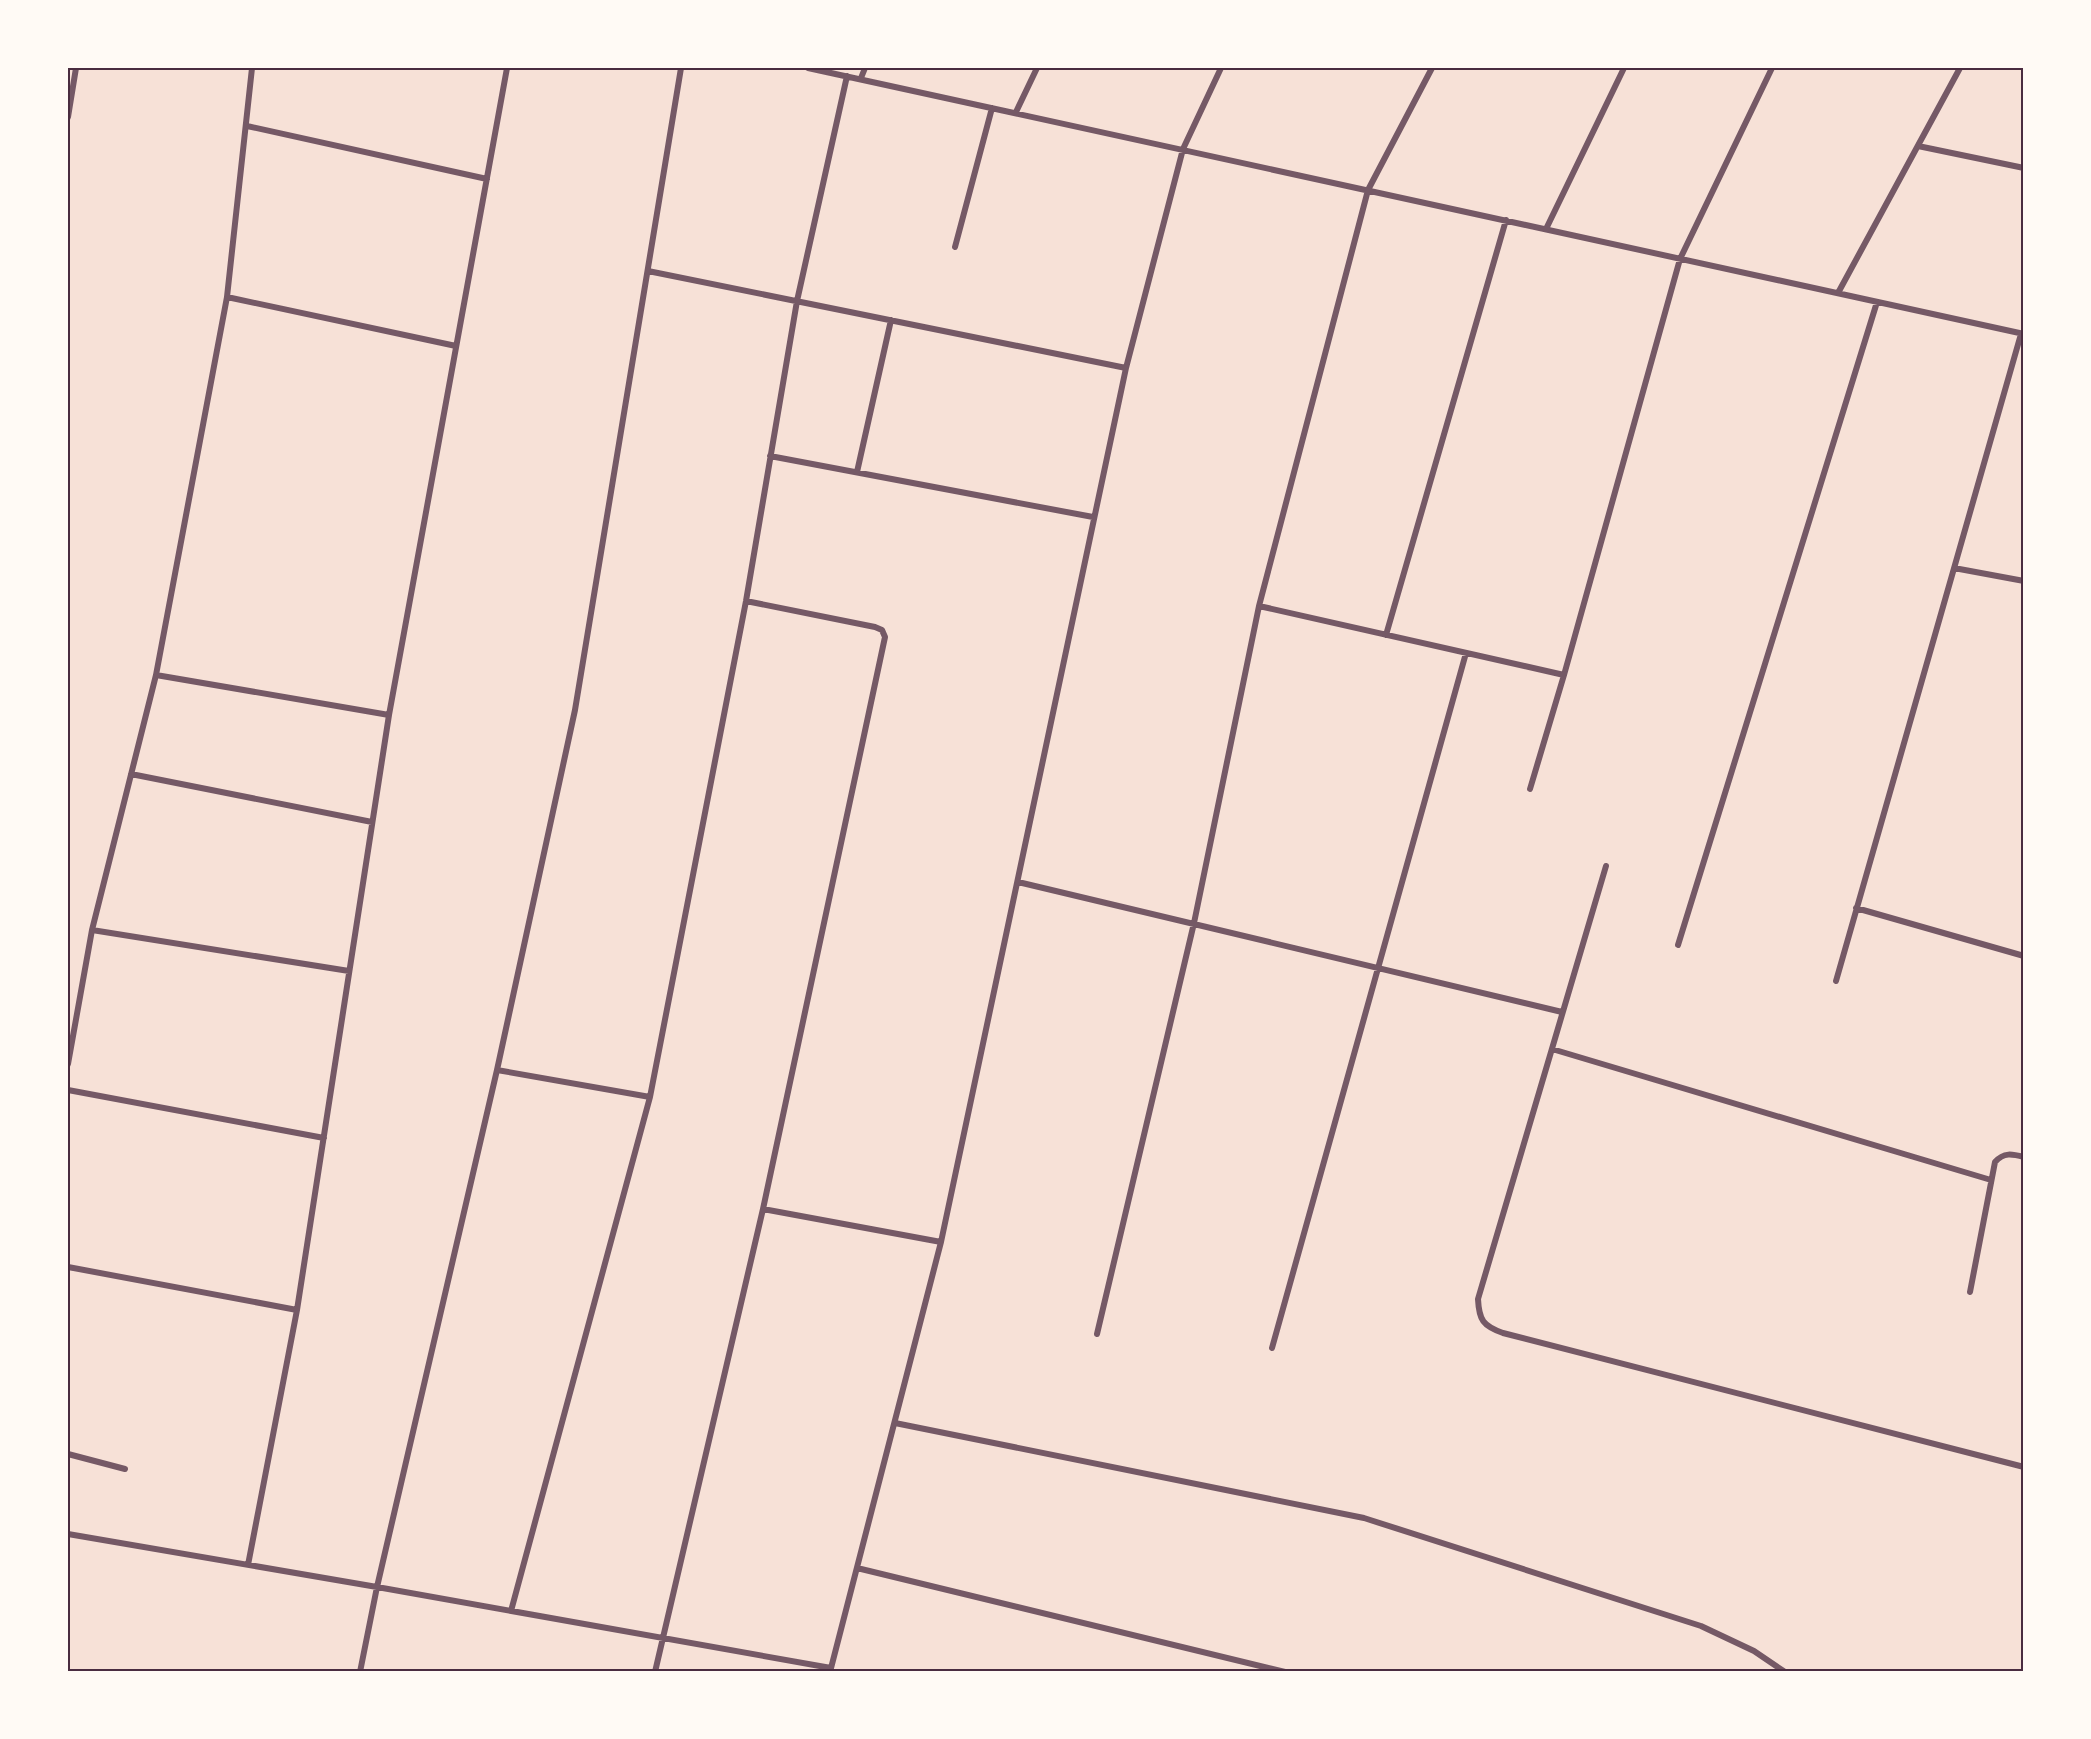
<svg xmlns="http://www.w3.org/2000/svg" width="2091" height="1739" viewBox="0 0 2091 1739" font-family="'Sofia Sans Condensed',sans-serif">
<rect width="100%" height="100%" fill="#f7e1d7"/>
<g fill="none" stroke-linecap="round" stroke-linejoin="round">
<path stroke="#755966" stroke-width="6" d="M808,68L2024,334
M861,78L865,68
M1016,112L1037,68
M68,117L76,68
M247,126L487,179
M1918,146L2024,168
M1546,229L1624,68
M955,247L992,108
M648,271L1126,368
M1838,293L1960,68
M227,297L456,346
M770,456L1093,517
M857,472L891,320
M1954,568L2024,581
M1259,606L1564,675
M1386,635L1506,220
M156,675L389,715
M131,774L372,822
M1530,789L1564,675L1680,259L1772,68
M1606,866L1478,1299C1479,1320 1483,1326 1503,1333L2024,1467
M1018,882L1562,1012
M1856,908L2024,956
M92,930L349,971
M1678,945L1877,302
M1836,981L2021,334
M1552,1049L1991,1180
M68,1064L92,930L156,675L227,297L252,68
M497,1070L650,1097
M68,1090L324,1138
M763,1209L941,1242
M68,1267L297,1310
M1970,1292L1995,1162C2004,1152 2012,1154 2024,1157
M1097,1334L1194,923L1259,606L1368,190L1432,68
M1272,1348L1466,653
M895,1423L1364,1518L1701,1626L1754,1651L1785,1672
M68,1454L125,1469
M68,1534L377,1587L831,1668
M248,1565L297,1310L389,715L507,68
M857,1568L1285,1672
M511,1611L650,1097L746,601L797,301L847,76
M360,1672L377,1587L497,1070L575,710L681,68
M655,1672L763,1209L885,637L882,630L875,627L746,601
M830,1672L941,1242L1126,368L1183,149L1221,68"/>
</g>
<rect width="2091" height="1739" fill="none" stroke="#fffaf5" stroke-width="138"/>
<rect x="69" y="69" width="1953" height="1601" fill="none" stroke="#4a2c40" stroke-width="2"/>
</svg>
